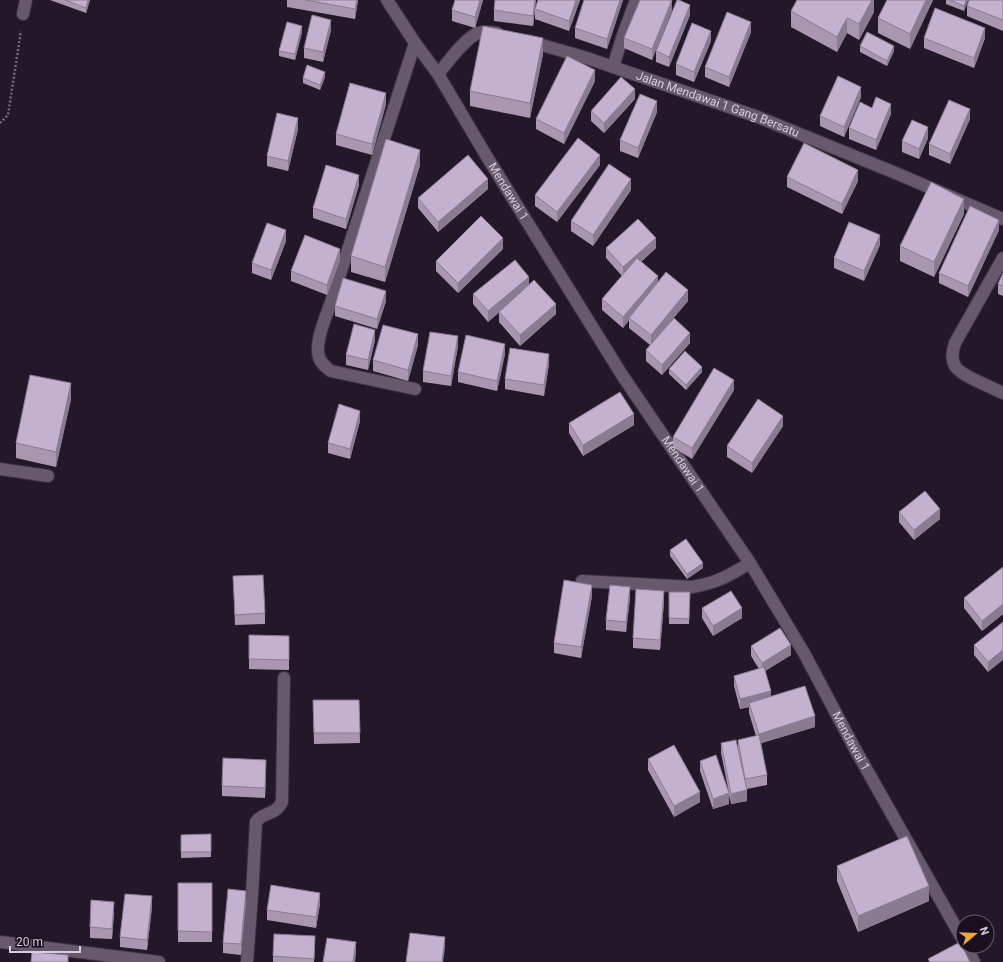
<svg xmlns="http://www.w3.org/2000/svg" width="1003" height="962" viewBox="0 0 1003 962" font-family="Roboto,sans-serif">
<rect width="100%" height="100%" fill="#231829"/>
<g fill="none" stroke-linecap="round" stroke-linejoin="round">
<g stroke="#3c3441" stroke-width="14">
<g id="minor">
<path id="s1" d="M387,0L415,43L438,74L487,157L622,375L750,563L804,653L855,749L963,940"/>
<path d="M23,14L26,0"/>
<path id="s2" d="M528,41L587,58L758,117L898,174L1003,219"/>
<path d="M613,67L623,35L636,0"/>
<path d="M438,74C448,62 464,39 478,33C484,31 491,32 497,33"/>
<path d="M1003,258L955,343C947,366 958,372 977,381C986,385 994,389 1003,393"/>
<path d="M415,389L331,371C326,367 321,364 319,357C314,342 327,315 332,299L415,43"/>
<path d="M0,469L48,476"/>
<path d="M582,581L692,587C717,583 728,576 750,563"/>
<path d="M0,942L159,962"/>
<path d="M966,946L974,962"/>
<path d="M247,962L252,895L256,822C263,811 274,817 282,802L284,678"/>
</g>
</g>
<path stroke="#746a79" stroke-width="2.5" stroke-dasharray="2 2" stroke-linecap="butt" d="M0,123L8,115L21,31"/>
<use href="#minor" stroke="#66586d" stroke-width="12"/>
</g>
<path fill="#a997b2" d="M50,0H90L86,13Z
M287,0H358L355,19L287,7Z
M483,0L475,28L452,21V10Z
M495,0H536L533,26L494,21V10Z
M580,0L569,31L535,19V9Z
M623,0L607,49L575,38V28Z
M874,0V12L859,40L847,33L837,52L791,27V11Z
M887,0H933L910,49L878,33V18Z
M946,0H968L964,11L946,4Z
M1003,0V31L967,16V6Z
M672,10L652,60L624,48V38Z
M690,15L669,67L656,62V51Z
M331,30L323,62L304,58V48Z
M302,32L295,60L279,56V51Z
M751,32L729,87L705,77V67Z
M924,38H985L974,68L924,48Z
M711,41L694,82L676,75V64Z
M860,46L894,51L887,66L860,52Z
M543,54L530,118L470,106V91Z
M325,77L320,90L303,83V78Z
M595,81L564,144L536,129V119Z
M861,97L844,137L820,126V116Z
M635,99L604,133L591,121V111Z
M386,104L372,155L336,145V134Z
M872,108L891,114L876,150L849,139V128Z
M657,112L638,158L620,151V140Z
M970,119L950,164L929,155V144Z
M298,129L288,171L267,166V156Z
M928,138L919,159L902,152V141Z
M420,165L385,282L351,272V256Z
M600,165L557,222L535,206V195Z
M787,177L858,181L842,214L787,187Z
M359,185L346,229L313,218V208Z
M488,189L438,232L418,208V198Z
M631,190L593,246L571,231V221Z
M964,214L934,277L900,261V246Z
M999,230L968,297L939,283V273Z
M286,241L271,280L252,273V263Z
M880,245L864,281L834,268V258Z
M606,248H656L641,262L658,283L688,301L670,322L690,343L662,375L646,361V350L650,345L629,328V320L623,328L602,310V299L622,276L606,258Z
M503,249L458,293L436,271V261Z
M340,260L327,295L291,281V271Z
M1003,273V296L998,294V284Z
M529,285L556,314L520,346L499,322V312L488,322L473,304V294Z
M386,301L377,329L335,316V306Z
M375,340L368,370L346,365V355Z
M418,345L408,381L373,371V360Z
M458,346L451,386L423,382V371Z
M505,354L497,391L458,382V372Z
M549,364L544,396L505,389V379Z
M669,369L702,372L686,390L669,374Z
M734,390L692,459L673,447V437Z
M71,399L56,467L16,458V443Z
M360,421L350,459L328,453V443Z
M569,423L634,425L583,456L569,433Z
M783,426L752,473L727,457V446Z
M899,512L940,519L914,540L899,522Z
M670,550L703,568L687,579L670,556Z
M1003,567V614L982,631L964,608V598Z
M233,576L265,613V624L235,625Z
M669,592H690L689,624H669Z
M592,596L581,658L554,653V643Z
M630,598L626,632L606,630V620Z
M664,602L660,650L633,648V638Z
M702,608L742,618L713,636L702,618Z
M1003,622L988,672L974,655V645Z
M249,635L289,636V670L249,669Z
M751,646L791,655L765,671L771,696L815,727L761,743L767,775V785L747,789V801L731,804L729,794V804L713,809L700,771V761L729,793L721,753V743L738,747V740L756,736L749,713V707L740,709L734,686V676L759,669L751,656Z
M313,700H359L360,743L314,744Z
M648,759L700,802L674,817L648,770Z
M266,770L265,798L222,796V786Z
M211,834V857L181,858V835Z
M837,866L929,901L858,932L837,881Z
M178,883H212V942H178Z
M246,901L241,955L223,953V943Z
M320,904L316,928L267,920V910Z
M152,907L147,950L120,947V937Z
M114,912L112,939L90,938V927Z
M315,947L314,962H273V956Z"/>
<path fill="#897b91" d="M88,0H90L86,13V8Z
M357,0H358L355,19V9Z
M480,0H483L475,28V17Z
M535,0H536L533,26V16Z
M576,0H580L569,31V21Z
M620,0H623L607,49V39Z
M672,0V10L652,60V49Z
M872,0H874V12L859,40V24Z
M926,0H933L910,49V34Z
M966,0H968L964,11V6Z
M690,5V15L669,67V57Z
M847,18V33L837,52V37Z
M331,20V30L323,62V52Z
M751,22V32L729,87V77Z
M302,26V32L295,60V54Z
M985,28V38L974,68V58Z
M711,31V41L694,82V72Z
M543,38V54L530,118V103Z
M894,46V51L887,66V61Z
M595,70V81L564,144V133Z
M325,72V77L320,90V85Z
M861,87V97L844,137V127Z
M635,89V99L604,133V123Z
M386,93V104L372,155V144Z
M657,101V112L638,158V148Z
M891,104V114L876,150V140Z
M970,109V119L950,164V154Z
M298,118V129L288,171V161Z
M928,127V138L919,159V149Z
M420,150V165L385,282V267Z
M600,155V165L557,222V212Z
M858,170V181L842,214V204Z
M359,175V185L346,229V219Z
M488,179V189L438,232V222Z
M631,179V190L593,246V235Z
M964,199V214L934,277V262Z
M999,220V230L968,297V286Z
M286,230V241L271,280V270Z
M880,235V245L864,281V271Z
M503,238V249L458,293V283Z
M656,238V248L623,278V267Z
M340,249V260L327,295V285Z
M658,276V287L629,318V320L623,328V317Z
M529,277V288L488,322V311Z
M688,290V301L651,345V335Z
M386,291V301L377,329V319Z
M556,304V314L520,346V335Z
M375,330V340L368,370V360Z
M690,333V343L662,375V365Z
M418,334V345L408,381V370Z
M458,336V346L451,386V376Z
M505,344V354L497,391V381Z
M549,354V364L544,396V385Z
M702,367V372L686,390V385Z
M734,380V390L692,459V448Z
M71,383V399L56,467V452Z
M360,411V421L350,459V449Z
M634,414V425L583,456V445Z
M783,416V426L752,473V463Z
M940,509V519L914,540V530Z
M703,563V568L687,579V574Z
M592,585V596L581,658V647Z
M630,587V598L626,632V622Z
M664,591V602L660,650V640Z
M1003,604V614L982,631V621Z
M742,608V618L713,636V626Z
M791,645V655L762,673V663Z
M1003,650V660L988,672V662Z
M771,691V701L749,703V707L740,709V699Z
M815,716V727L759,744V734Z
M266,760V770L265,798V788Z
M747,790V801L731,804V794Z
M700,792V802L674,817V806Z
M729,793V804L713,809V799Z
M929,886V901L858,932V916Z
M246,891V901L241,955V944Z
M320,893V904L316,928V917Z
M152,896V907L147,950V940Z
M114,902V912L112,939V929Z
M445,937V948L443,962H442Z
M356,942V953L355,962H353Z"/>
<path fill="#c4b0cf" stroke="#897b91" d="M65,0H88L86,8Z
M306,0H357L355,9Z
M455,0H480L475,17L452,10Z
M495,0H535L533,16L494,10Z
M538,0H576L569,21L535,9Z
M584,0H620L607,39L575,28Z
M640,0H672L652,49L624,38Z
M677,0H679L690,5L669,57L656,51Z
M797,0H872L859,24L847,18L837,37L791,11Z
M887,0H926L910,34L878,18Z
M950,0H966L964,6Z
M969,0H1003V20L967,6Z
M935,8L985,28L974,58L924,38Z
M727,12L751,22L729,77L705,67Z
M312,15L331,20L323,52L304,48Z
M287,22L302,26L295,54L279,51Z
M692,23L711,31L694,72L676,64Z
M483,26L543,38L530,103L470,91Z
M867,32L894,46L887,61L860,46Z
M567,56L595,70L564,133L536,119Z
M307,65L325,72L320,85L303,78Z
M838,76L861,87L844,127L820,116Z
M621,77L635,89L604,123L591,111Z
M350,83L386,93L372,144L336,134Z
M640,94L657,101L638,148L620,140Z
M876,97L891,104L876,140L849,128L860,102L872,108Z
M949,100L970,109L950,154L929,144Z
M277,113L298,118L288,161L267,156Z
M912,120L928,127L919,149L902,141Z
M578,138L600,155L557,212L535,195Z
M386,139L420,150L385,267L351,256Z
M804,143L858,170L842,204L787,177Z
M468,155L488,179L438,222L418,198Z
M609,164L631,179L593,235L571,221Z
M326,165L359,175L346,219L313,208Z
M931,182L964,199L934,262L900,246Z
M970,206L999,220L968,286L939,273Z
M481,216L503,238L458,283L436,261Z
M638,219L656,238L623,267L606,248Z
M849,222L880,235L864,271L834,258Z
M267,223L286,230L271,270L252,263Z
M305,235L340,249L327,285L291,271Z
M637,258L658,276L623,317L602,299Z
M515,260L529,277L488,311L473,294Z
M666,272L688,290L651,335L629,318Z
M1003,273V286L998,284Z
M343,278L386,291L377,319L335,306Z
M534,280L556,304L520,335L499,312Z
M674,318L690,333L662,365L646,350Z
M354,324L375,330L368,360L346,355Z
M383,325L418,334L408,370L373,360Z
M430,332L458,336L451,376L423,371Z
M466,335L505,344L497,381L458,372Z
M510,348L549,354L544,385L505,379Z
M685,351L702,367L686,385L669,369Z
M714,368L734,380L692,448L673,437Z
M30,375L71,383L56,452L16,443Z
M620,392L634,414L583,445L569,423Z
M758,399L783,416L752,463L727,446Z
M339,404L360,411L350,449L328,443Z
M925,491L940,509L914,530L899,512Z
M686,539L703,563L687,574L670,550Z
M1003,567V604L982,621L964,598Z
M263,575L265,613L235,615L233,576Z
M564,580L592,585L581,647L554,643Z
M610,585L630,587L626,622L606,620Z
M636,589L664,591L660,640L633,638Z
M731,591L742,608L713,626L702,608Z
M669,592H690L689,619L669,618Z
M1003,622V650L988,662L974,645Z
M780,628L791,645L762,663L751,646Z
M249,635L289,636V660L249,659Z
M764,667L771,691L740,699L734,676Z
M805,686L815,716L759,734L749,703Z
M313,700H359L360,733H314Z
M759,735L767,775L745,779L738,740Z
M736,740L747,790L731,794L721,743Z
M674,745L700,792L674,806L648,759Z
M716,755L729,793L713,799L700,761Z
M223,758L266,760L265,788L222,786Z
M211,834V852H181V835Z
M907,836L929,886L858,916L837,866Z
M178,883H212V932L178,931Z
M271,885L320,893L316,917L267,910Z
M228,889L246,891L241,944L223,943Z
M125,894L152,896L147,940L120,937Z
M91,900L114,902L112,929L90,927Z
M410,933L445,937L442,962H406Z
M274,934L315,936L314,959L273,956Z
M327,938L356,942L353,962H323Z
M960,942L970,962H930L928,959Z
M32,952L68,955V962H31Z"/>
<g text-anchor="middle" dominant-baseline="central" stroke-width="4" stroke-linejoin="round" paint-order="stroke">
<g font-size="12" fill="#d6ceda" stroke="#1a0f1f">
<text stroke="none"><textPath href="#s2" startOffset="200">Jalan Mendawai 1 Gang Bersatu</textPath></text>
<text stroke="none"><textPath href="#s1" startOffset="227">Mendawai 1</textPath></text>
<text stroke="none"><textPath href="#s1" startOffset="551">Mendawai 1</textPath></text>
<text stroke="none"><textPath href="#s1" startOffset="875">Mendawai 1</textPath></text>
</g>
</g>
<g transform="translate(975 934) rotate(71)"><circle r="19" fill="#1a0f1f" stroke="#655b6a"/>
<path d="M0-3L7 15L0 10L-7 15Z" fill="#eaaa38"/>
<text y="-6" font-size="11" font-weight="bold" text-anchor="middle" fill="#d6ceda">N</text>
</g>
<path d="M10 946v6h70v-6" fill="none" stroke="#d6ceda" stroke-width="2"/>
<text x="16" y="946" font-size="12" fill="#d6ceda" stroke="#1a0f1f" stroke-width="3" paint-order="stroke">20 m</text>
</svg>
